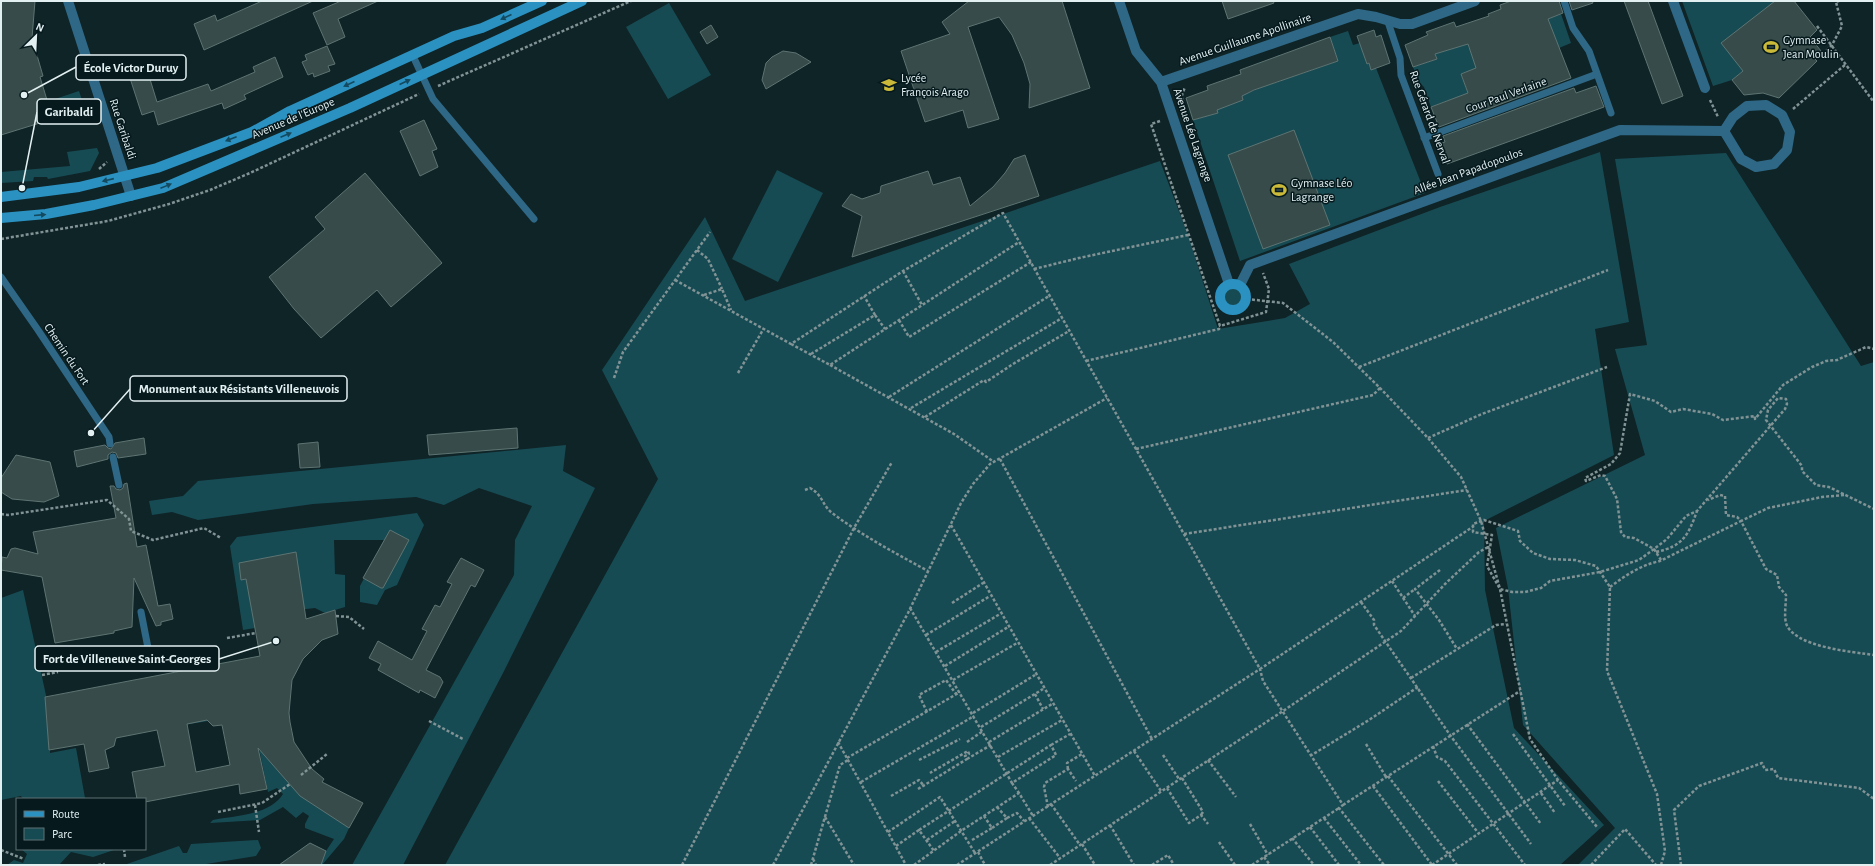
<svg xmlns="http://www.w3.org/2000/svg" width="1875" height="866" viewBox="0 0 1875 866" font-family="'Alegreya Sans',sans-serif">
<rect width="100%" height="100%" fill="#0f2427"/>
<path fill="#174b54" d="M1682,1H1775L1743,71L1732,80L1713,86Z
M669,3L711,75L668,99L626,27Z
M1561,14L1571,43L1559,48L1556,40L1461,74L1474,110L1449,100L1431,107L1424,87L1419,82L1413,67L1437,59L1435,53L1456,27L1462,25L1469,48Z
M1348,31L1353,45L1360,43L1371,69L1376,68L1425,193L1240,261L1193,120L1218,113L1216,108L1243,100L1235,77L1241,74L1248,93L1274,82L1275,83L1281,81L1273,58L1279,55L1287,77L1297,73L1298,75L1338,61L1330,37Z
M79,91L87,115L62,123L55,99Z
M97,148L99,153L90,171L48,179L47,177H34L33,181L1,183V172L70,166L67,152Z
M1600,152L1629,322L1595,329L1614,455L1484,521L1485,590L1514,728L1604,825L1560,865H445L658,479L602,370L705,217L745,301L1160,161L1188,235L1218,329L1285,318L1310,304L1289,264L1440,207Z
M1726,153L1861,366L1874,362V865H1578L1615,828L1523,725L1508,588L1496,528L1645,455L1615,349L1647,345L1615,159Z
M777,170L823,193L778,282L732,259Z
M1223 298a10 10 0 1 1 20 0a10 10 0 1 1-20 0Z
M566,445L563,471L595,488L503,673L403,865H352L514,575L515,540L532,506L479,488L444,505L416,497L313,504L198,520L172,512L152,515L149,501L183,496L198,481Z
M417,513L424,525L397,585L385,590L377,605L360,602V586L384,540H334L335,574L345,575V607L325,613L315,608L297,610L255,628L243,630L230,546L237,537Z
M23,590L47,700L260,713L349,828L344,839L322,865H282L281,863L310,843L326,851L334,839L305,828V824L309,816L303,812L296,818L283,807L260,820L210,823L213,820C235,816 270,815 283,794L277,788L268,792L252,714L171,727L49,731L50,753L76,748L85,798L23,799L21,796L1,800V598Z
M258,840L261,848L256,856L200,865H124L179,846L183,853H187L191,844Z
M21,849H117L93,857L71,852L59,865H7L14,860L23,863L27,854Z"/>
<path fill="#374c4a" stroke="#5d7472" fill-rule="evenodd" d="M1,1H35L32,38L43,76L40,77L47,100H51L56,118L1,135Z
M262,1H313L204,50L194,24L215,15L217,21Z
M341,1H378L338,19L345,37L327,45L313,13Z
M969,1H1062L1090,88L1029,108L1030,84L1024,63L1012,35L999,17L968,27L999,119L968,128L963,110L925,122L901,51L950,34L942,22Z
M1222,1H1273L1274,3L1228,19Z
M1511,1H1559L1563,13L1548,19L1571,78L1439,127L1431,107L1468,93L1461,74L1476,68L1468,44L1435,54L1437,59L1413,67L1405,45L1428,35L1426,32L1454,22L1456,27L1489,16L1488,14L1501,9L1500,5Z
M1569,1H1592L1593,3L1572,10Z
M1624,1H1648L1683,96L1662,104Z
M1775,1H1794L1817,30L1810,37L1821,51L1814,58L1817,61L1779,98L1763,93L1744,95L1732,80L1743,71L1721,43Z
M711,25L718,37L707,44L700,32Z
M1374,30L1376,37L1381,35L1390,63L1371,70L1369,63L1367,64L1357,36Z
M1330,37L1338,61L1254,90L1242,96L1243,100L1217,110L1218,113L1193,120L1186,98L1208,90L1207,86L1241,74L1240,70Z
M327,46L335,64L328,66L330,71L314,77L313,73L308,75L302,62L307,60L305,55Z
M783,51L796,53L811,62L766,89L762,80L766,63L772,57Z
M275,57L283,77L244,95L246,99L224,109L222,103L158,125L154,111L142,115L127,69L145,63L157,102L208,84L211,91L255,72L253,67Z
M1596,86L1604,107L1447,164L1439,144L1445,142L1443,136L1574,88L1576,93Z
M424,120L437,149L432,151L438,167L420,176L400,131Z
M1294,130L1330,225L1263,249L1228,155Z
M1025,155L1039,196L852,257L862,216L842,206L851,194L862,199L880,193L881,186L928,171L933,185L960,177L970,206L993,187L1005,173L1014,159Z
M365,173L442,263L391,307L377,290L321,338L294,309L269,277L325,229L315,217Z
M517,428L518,448L429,455L427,435Z
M144,438L146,454L118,458L116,453L112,452L108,455V459L77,467L74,451L105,445L108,448L111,449L115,443Z
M318,442L320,467L300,468L298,444Z
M16,455L50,462L59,496L44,502L12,499L1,492V478Z
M127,483L137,547L146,545L158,606L170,604L173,619L161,622V625L156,626L134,578L132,627L114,631V633L55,643L42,577L1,570L2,557L7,558L11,549L15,548L38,554L33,532L116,518L110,486H114L116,489L120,490L123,488L124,484Z
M390,530L409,540L383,588H381L363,578Z
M296,552L306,619L335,610L338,634L322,640L303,659L292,680L289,713L290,722L294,742L312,769L324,779L322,782L363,803L349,828L300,796L258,748L267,789L240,794L239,784L145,802V799H137L132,772L165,766L157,730L116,738L114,746L105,750L109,768L89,772L84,744L49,750L45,697L260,656L246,579L241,580L239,563ZM207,720L213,726L222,725L230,765L196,772L187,724Z
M461,558L484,570L475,587L471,585L426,670L440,677L443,682L435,698L420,690L419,693L378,670L381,664L369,658L378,641L412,660L427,631L422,629L435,605L440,607L452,584L447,582Z
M310,843L326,851L321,865H279Z"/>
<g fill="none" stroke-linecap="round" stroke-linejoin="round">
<path stroke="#829395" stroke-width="2.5" stroke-dasharray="3 2" stroke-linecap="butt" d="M1817,26L1873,101
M1823,54L1832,45L1842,26L1836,2L1839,1
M438,86L631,1
M1710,100L1718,117
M1183,101L1182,95L1185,87
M1793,109L1846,64
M1160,121L1151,124L1220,326L1266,312L1269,289L1263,273
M99,169L107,162
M1,239L108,221L169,204L210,190L250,173L419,94
M697,250L708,259L722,289
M1034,269L1079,258L1188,235
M903,271L922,305
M675,280L791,344L903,271L1003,213L1260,669L1474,526
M704,295L722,289L731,310
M1247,299L1283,303L1333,342L1380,388L1428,438L1461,477L1481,521L1500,589L1530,739L1558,780L1597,827
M875,315L885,329
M899,320L909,337L1031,262
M791,344L830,365L1019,242
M811,354L875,315L864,296
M1086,361L1219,329L1220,326
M830,365L954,434L994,462
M1359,367L1608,270
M738,373L764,328
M614,378L623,352L710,232
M889,397L1049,296
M911,408L1062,318
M925,417L984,380L986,382L1013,364L1069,331
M1428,438L1482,414L1607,367
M1136,449L1373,395L1380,388
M1000,459L1152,739
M805,490L810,488C823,495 822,505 832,513C863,536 895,553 928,571
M1844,495L1822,497L1768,508L1741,521L1766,569L1777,575L1779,587L1786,595C1786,604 1784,615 1786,623C1793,647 1853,652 1874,655
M1,514L8,515L107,500L129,519L131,531L153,540L204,528L221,538
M951,525L1095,776
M1184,534L1467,490
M1656,552C1683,546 1688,536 1697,511
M1661,560L1654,549L1667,539L1686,516L1697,511L1785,409L1787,404L1786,399L1778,398L1768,410L1766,420L1802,466V471L1816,485L1829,487L1874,509
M1440,570L1415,589L1439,620L1457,649
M1392,581L1415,616
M1610,587C1626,575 1641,565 1660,561L1741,521L1737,517L1726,515L1725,496L1720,495L1708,500
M1403,598L1415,589
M1361,602L1374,620V625L1450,735L1531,844
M952,603L983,583
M910,608L1012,783
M336,616L349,617L364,629
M926,635L990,596
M227,638L256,633
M936,652L1000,614
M945,666L1008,627
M42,675L58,672
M1411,678L1496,625L1506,624
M953,680L1017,643
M1035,694L1043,709
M927,712L919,695L946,680L956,694
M973,713L1035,675
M429,721L463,739
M1467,724L1541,824
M981,727L1043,689
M1513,734L1565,806
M838,742L906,865
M967,742L983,731
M989,742L1052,704
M1366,744L1386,777
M1051,745L1070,734
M1433,746L1437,757L1445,761L1525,865
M1134,751L1161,791
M1163,755L1179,779
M1310,756L1369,720L1418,687
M998,757L1062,720
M847,758L960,692
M967,759L991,745
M919,760L960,739
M1208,760L1236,797
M1068,769L1067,763L1082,754
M301,775L327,754
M1388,776L1457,865
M1182,778L1203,812L1201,815
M1438,781L1479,834
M861,782L974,716
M1373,786L1432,865
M1167,788L1189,823L1201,815L1208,824
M918,789L967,759L965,756L969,754L968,751L930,773
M1541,793L1555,813
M891,796L919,780L924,786
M1051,804L1080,845
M255,805L259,832
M1343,805L1520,691
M1048,807L1044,787L1045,783L1068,769L1076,781
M218,812L262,803L290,784
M825,817L854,865
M1007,818L1017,813L1024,821
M1029,818L1060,858
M1324,818L1361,865
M1250,824L1268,855
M1110,825L1134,865
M1310,827L1339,865
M992,828L1007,818L997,807
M919,830L1051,745L1056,755L1012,783L1019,793
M888,832L940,797L975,853
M1292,838L1314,865
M927,840L955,821
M972,840L992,828L984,816
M1219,842L1235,865
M1082,844L1095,865
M896,846L919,830L934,851
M124,849L125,857
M1,850L24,859
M978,852L985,865
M1264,857L1270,865
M813,859L816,865
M98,865L105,864
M682,865L854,528L892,462
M773,865L908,613L961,503L973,484L990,464L1107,398
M811,865L840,765L848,760
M914,865L961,831L1019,793L1033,816
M957,865L1260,669L1263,681L1343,805L1339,808L1384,865
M1050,865L1283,711L1401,631L1445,584L1479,552L1488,547
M1152,865L1168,855L1174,865
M1252,865L1339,808
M1432,865L1558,780
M1591,865L1625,829L1656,865
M1661,865L1665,851L1657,794L1607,671L1610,587L1596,566L1575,560L1550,559L1533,553L1520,541L1518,531L1484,520L1473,524V532L1492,535L1487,566L1500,589L1512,592H1525L1541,588L1550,581L1600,572L1639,560L1654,549L1634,538L1625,537L1621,532L1617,499L1605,476L1601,475L1586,481L1585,478L1611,464L1620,453L1630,394L1655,401L1671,412L1683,409L1712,414L1723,420L1755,416V419L1783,385L1812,367L1826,361L1837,360L1866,347L1874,349
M1681,865L1674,810L1699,786L1762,763L1765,770L1774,769L1778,778L1859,788L1874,799"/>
<path stroke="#2f6886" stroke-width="7" d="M1564,1L1573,28L1589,51L1611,113
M1388,22L1400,58L1401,75L1438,174
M413,56L433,99L534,219
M1424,138L1597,74
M1,277L38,330L109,437L110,444
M113,457L119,485
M141,612L149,653"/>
<path stroke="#2f6886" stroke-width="10" d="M68,1L131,196
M1119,1L1136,51L1161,82L1229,284
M1673,1L1705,88
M1161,82L1358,14L1376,17L1400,24H1412L1475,1
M1766,105L1782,115L1790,132L1787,150L1774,164L1756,167L1741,159L1724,131L1733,117L1747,106Z
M1240,285L1250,265L1620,130L1724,131"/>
<path stroke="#2a91c1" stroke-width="10" d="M1,197L79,187L157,168L252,132L290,111L454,36L482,28L542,1
M1,218L46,214L94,205L163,188L350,108L582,1
M1220 297a13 13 0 1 1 26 0a13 13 0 1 1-26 0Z"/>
</g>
<defs><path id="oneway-solid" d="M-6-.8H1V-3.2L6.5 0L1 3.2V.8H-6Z"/></defs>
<g fill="#144a5f">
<use href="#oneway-solid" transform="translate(506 17) rotate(156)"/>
<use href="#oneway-solid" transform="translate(405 82) rotate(-25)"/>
<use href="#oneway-solid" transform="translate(349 84) rotate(156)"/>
<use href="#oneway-solid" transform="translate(286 135) rotate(-23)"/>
<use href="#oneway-solid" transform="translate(231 139) rotate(159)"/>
<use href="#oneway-solid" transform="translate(108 180) rotate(167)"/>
<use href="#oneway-solid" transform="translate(166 186) rotate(-22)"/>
<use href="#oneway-solid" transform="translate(40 215) rotate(-5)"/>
</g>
<defs>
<g id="stadium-bare" transform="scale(1.2)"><path d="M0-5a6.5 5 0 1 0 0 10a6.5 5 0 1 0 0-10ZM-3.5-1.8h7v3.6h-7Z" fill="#cbba39" stroke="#061a1e" stroke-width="2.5" paint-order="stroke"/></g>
<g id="school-bare" transform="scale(1.2)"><path d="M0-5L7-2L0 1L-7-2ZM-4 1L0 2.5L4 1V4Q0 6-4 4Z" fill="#cbba39" stroke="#061a1e" stroke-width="2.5" paint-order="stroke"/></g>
</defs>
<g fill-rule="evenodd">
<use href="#stadium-bare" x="1771" y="47"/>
<use href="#school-bare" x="889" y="85"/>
<use href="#stadium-bare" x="1279" y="190"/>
</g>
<g text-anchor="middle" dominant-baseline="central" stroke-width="3" stroke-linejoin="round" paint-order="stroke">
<g font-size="12" fill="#e3f0f2" stroke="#061a1e">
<text transform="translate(1245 39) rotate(-19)">Avenue Guillaume Apollinaire</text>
<text transform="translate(1506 95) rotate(-20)">Cour Paul Verlaine</text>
<text transform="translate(1430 117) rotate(70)">Rue Gérard de Nerval</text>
<text transform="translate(293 118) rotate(-23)">Avenue de l'Europe</text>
<text transform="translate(123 129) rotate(72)">Rue Garibaldi</text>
<text transform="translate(1193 135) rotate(71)">Avenue Léo Lagrange</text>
<text transform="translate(1468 171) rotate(-20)">Allée Jean Papadopoulos</text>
<text transform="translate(67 354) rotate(56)">Chemin du Fort</text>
</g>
<g font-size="12" fill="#e3f0f2" stroke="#061a1e" text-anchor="start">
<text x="1783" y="40">Gymnase<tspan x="1783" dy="14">Jean Moulin</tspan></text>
<text x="901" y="78">Lycée<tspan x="901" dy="14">François Arago</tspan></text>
<text x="1291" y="183">Gymnase Léo<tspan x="1291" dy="14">Lagrange</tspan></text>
</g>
</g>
<path fill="none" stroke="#e3f0f2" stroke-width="1.5" d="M24 95L76 67M22 188L37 112M91 433L130 389M276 641L219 659"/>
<g fill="#e3f0f2" stroke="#061a1e" stroke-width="1.5">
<circle cx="24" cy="95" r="4"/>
<circle cx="22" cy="188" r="4"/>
<circle cx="91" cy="433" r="4"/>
<circle cx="276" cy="641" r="4"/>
</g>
<g fill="#061a1e" stroke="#e3f0f2" stroke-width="1.5">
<rect x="76" y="55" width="110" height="25" rx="4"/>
<rect x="37" y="99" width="64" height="25" rx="4"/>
<rect x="130" y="376" width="217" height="25" rx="4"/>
<rect x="35" y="646" width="184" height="25" rx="4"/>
</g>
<g font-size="13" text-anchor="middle" font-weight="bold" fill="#e3f0f2">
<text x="131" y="72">École Victor Duruy</text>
<text x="69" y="116">Garibaldi</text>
<text x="239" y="393">Monument aux Résistants Villeneuvois</text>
<text x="127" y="663">Fort de Villeneuve Saint-Georges</text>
</g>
<rect width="1875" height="866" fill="none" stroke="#e3f0f2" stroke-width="4"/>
<rect x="16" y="798" width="130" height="52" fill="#061a1e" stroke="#5e7073"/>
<rect x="24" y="811" width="20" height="6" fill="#2a91c1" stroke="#5e7073"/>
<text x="52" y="818" font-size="12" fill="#e3f0f2">Route</text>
<rect x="24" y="828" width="20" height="12" fill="#174b54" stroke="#5e7073"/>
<text x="52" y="838" font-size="12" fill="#e3f0f2">Parc</text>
<g transform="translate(36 36) rotate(24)" stroke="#061a1e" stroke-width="3" paint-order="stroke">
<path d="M0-3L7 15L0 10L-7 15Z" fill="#e3f0f2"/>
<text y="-6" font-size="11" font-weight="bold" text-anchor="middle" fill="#e3f0f2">N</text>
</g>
</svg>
